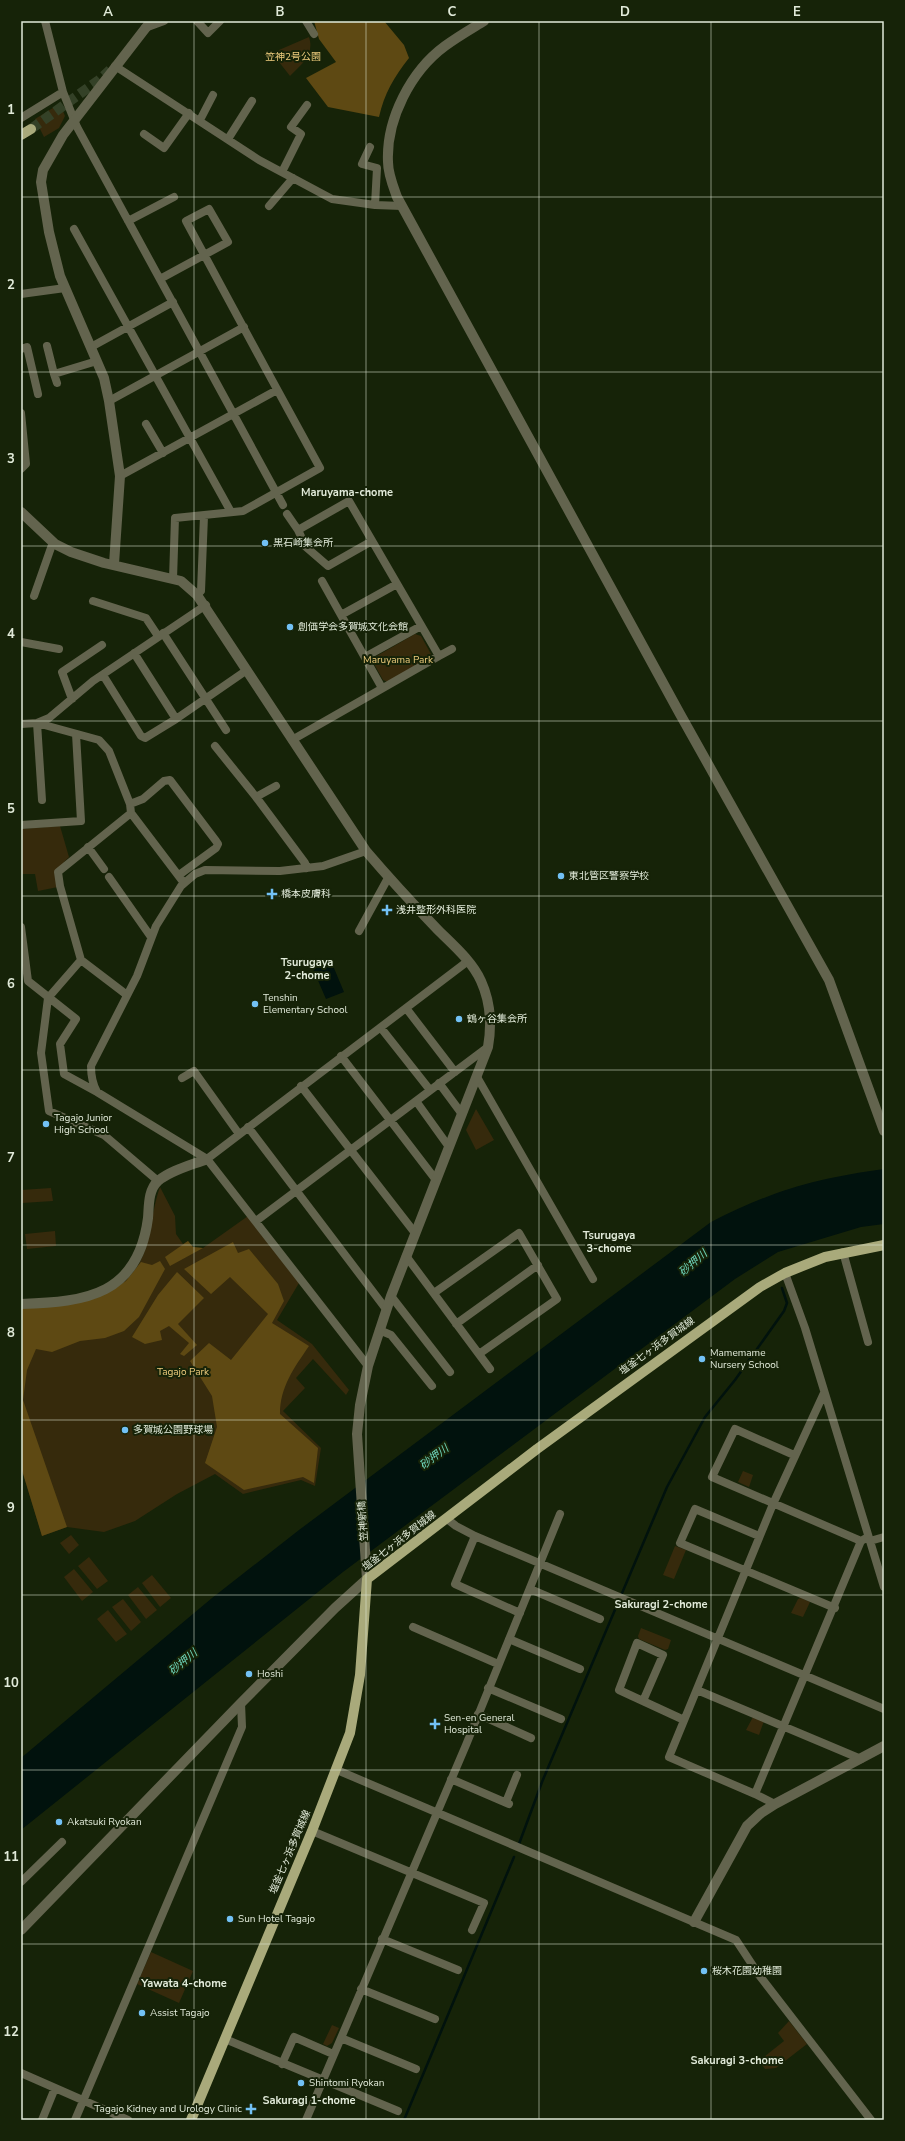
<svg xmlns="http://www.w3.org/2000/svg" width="905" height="2141" viewBox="0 0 905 2141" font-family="'Nunito Sans','Noto Sans JP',sans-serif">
<rect width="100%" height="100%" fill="#162308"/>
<path fill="#362a0c" d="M309,37C315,55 301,65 290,76L272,53Z
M56,106H61L65,116L59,128L44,137L35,119Z
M415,634L421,636L431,654L429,659L388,682L383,680L373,662L375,657Z
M60,826L69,857L64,862L58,887L38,891L35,874H21V829Z
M476,1109L494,1140L476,1150L466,1130Z
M160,1187L175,1216L176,1234L183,1244L188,1241L193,1247L203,1248L248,1216L299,1283L277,1320L312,1344L349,1390L346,1395L313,1359L296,1378L305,1388L283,1411L321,1448L315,1486L301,1480L243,1494L215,1474L177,1494L135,1521L104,1532L67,1527L42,1536L21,1467V1308L115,1288C155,1263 146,1226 160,1187Z
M51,1188L53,1201L22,1203L21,1190Z
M55,1231L56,1246L27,1249L25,1234Z
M743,1471L753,1475L749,1487L738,1482Z
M71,1535L79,1545L69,1554L60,1543Z
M675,1546L686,1550L674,1579L663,1575Z
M89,1557L108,1581L97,1589L78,1566Z
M74,1569L93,1592L82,1601L64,1577Z
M152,1575L171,1598L160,1607L142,1583Z
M138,1587L157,1610L146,1619L128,1595Z
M801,1598L810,1602L803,1617L791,1613L798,1599Z
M123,1599L141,1622L131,1631L112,1607Z
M108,1610L127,1634L116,1642L97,1619Z
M641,1628L671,1640L668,1649L665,1650L639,1639L638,1636Z
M753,1717L764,1721L759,1735L746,1730Z
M151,1952L193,1971L179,2003L137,1984Z
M789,2021L807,2044L776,2068L765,2069L759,2061L784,2041L778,2033Z
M332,2025L339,2028L332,2043L327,2046L323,2044Z"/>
<path fill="#5e4913" d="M314,21H384L404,45L409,58C394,77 384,94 379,117L328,107L306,78L336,62L319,39Z
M188,1241L193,1247L203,1248L170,1266L165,1257Z
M233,1242L238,1253L249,1249L278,1284L284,1301L272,1323L309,1346C294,1368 280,1387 280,1414L318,1448L314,1483L303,1477L244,1490L205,1463L217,1427L212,1396L190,1361L209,1343L231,1360L268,1314L230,1277L211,1294L184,1269Z
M160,1261L165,1269L139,1317L124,1331L105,1338L80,1341L52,1352L36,1349L27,1370L23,1400L67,1527L42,1536L21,1467V1308L115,1288L126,1281L141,1262L152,1265Z
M177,1272L204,1298L178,1324L197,1345L184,1356L180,1354L189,1343L169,1326L160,1331L162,1340L145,1344L132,1337L158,1295Z"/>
<path fill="#01120d" d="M331,961L344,992L326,999L313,969Z
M884,1169V1224L861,1227L778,1252L735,1279L343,1572L21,1830V1758L212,1598L299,1530L711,1222C771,1191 817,1178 884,1169Z"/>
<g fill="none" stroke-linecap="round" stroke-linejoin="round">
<path stroke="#01120d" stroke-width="2.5" d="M519,1844L542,1782L667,1487L705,1417L735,1380L784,1311L787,1303L782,1288
M404,2120L514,1857"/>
<path stroke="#344127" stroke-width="10" stroke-dasharray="10 5" stroke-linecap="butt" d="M31,129L99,80L110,70"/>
<path stroke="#63644e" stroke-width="8" d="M45,21L63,92L77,127L283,505
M197,21L208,33L220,21
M306,21L314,34
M145,28L164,21
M115,66L259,160L332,199L375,205L402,206
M21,118L63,92
M200,120L213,95
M144,134L164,148L189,113
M228,139L252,101
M370,147L362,164L377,168L375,205
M282,172L301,134L291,127L307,105
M269,206L293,178
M128,221L174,197
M74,229L231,512
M160,279L228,242L209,209L186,221C230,303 275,386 320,468L243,511L175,518L173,579
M21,294L65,288
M47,346L54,374L97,361
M91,347L173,302
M21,349L27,347L38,394
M54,374L57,383
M109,401L244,327
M21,413L26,464L21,469
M146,424L163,453
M120,476L277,390
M287,514L298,530
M322,581L341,615
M197,595L201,591L204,516
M34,596L53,542
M93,601L146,618L158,636
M163,633L226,730
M21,642L59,649
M134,653L176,719L247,670
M439,656L452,649
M365,657L421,626
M103,675L141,736L145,738L176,719
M382,688L341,615L397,584
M72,699L62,672L102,645
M21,724L37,723L49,718L93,681L206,605
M292,740L439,656L349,501L298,530L306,547L328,566L372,541
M215,746L256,797
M276,786L256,797L305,863L307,868
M42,800L37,723L99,740L109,751L130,804L131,813L184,883
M130,804L143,799L164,781L170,780L216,841L218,844L216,848L179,875
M21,825L81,821L76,734
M88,847L104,869
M366,851L323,866L280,871L205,870L195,874L181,886L156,926L137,976L91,1066C91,1076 92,1083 97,1092L207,1159L368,1366
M109,877L151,937
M21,927L28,981L76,1019L60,1044L64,1074L97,1092
M359,931L388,878
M81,960L48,998L41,1053L49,1111L104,1135L158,1181
M127,995L81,960L60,886L58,872L131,813
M406,1008L455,1072
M381,1028L430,1090
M341,1056L436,1180
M477,1077L593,1279
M182,1078L194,1071L239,1134
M439,1083L462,1114
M301,1086L415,1233
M416,1101L449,1147
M248,1127L386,1309
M207,1159L468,961
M256,1221L488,1047
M843,1252L868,1342
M406,1256L490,1369
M785,1273L805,1328L884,1587
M434,1293L519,1233L557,1299L479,1354
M391,1296L450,1372
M456,1324L538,1265
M379,1330L391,1335L432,1386
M794,1455L735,1429L712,1477L861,1541
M447,1519L456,1526L475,1536L884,1709
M475,1536L455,1584L520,1613
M759,1536L695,1509L680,1543L835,1608
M870,1541L884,1537
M530,1589L600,1619
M413,1627L498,1664
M509,1639L580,1669
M488,1688L561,1719
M697,1690L861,1759
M643,1701L663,1655L637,1643L619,1690L684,1720
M478,1714L531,1738
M337,1770L736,1940L759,1975L871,2120
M451,1779L509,1804
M755,1794L861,1541L868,1537
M506,1802L517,1775
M775,1804L755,1794L669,1757L773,1504L824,1393
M312,1831L484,1903L472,1930
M21,1882L62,1842
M382,1939L458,1970
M361,1989L435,2019
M341,2038L416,2069
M225,2039L398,2111
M282,2064L294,2037L333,2054
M21,2073L128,2120
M42,2120L55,2088
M75,2120L242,1727L241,1703
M306,2120L466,1745L560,1514"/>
<path stroke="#63644e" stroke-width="10" d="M484,21C471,29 457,37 445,46C411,71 386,119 388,162C388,174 393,186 397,197L680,714L829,980L884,1131
M21,512L55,544L71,552L104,563L181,581L197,595L366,851C389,878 413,904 438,930C453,945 472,961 481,981C491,1003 492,1024 488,1047L391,1296L368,1366L360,1405L357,1434L367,1579L335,1608L241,1703L21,1930
M114,564L120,476L109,401L104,378L60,276L49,232L41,182L43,170L63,135L151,21
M21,1304C87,1302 138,1295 148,1218C149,1206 148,1190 158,1181C171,1170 192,1165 207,1159
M694,1922L747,1826L761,1813L775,1804L884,1746"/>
<path stroke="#a9aa7b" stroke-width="10" d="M21,135L31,129
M191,2120L312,1831L350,1733L360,1675L367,1579L537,1449L760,1287L785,1273L825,1257L884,1245"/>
</g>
<path fill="none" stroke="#e1ead9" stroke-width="1" stroke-opacity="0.55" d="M194,21V2120M366,21V2120M539,21V2120M711,21V2120M21,197H884M21,372H884M21,546H884M21,721H884M21,896H884M21,1070H884M21,1245H884M21,1420H884M21,1595H884M21,1770H884M21,1944H884"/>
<g fill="#72c1f5" stroke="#162308" stroke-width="1.5">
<circle cx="265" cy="543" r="4"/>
<circle cx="290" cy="627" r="4"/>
<circle cx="561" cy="876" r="4"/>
<path d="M270 888h4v4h4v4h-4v4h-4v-4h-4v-4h4z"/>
<path d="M385 904h4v4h4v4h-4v4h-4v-4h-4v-4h4z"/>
<circle cx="255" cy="1004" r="4"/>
<circle cx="459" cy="1019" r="4"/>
<circle cx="46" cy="1124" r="4"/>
<circle cx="702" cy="1359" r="4"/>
<circle cx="125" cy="1430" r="4"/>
<circle cx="249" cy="1674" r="4"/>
<path d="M433 1718h4v4h4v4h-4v4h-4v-4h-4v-4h4z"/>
<circle cx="59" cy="1822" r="4"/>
<circle cx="230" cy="1919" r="4"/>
<circle cx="704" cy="1971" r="4"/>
<circle cx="142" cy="2013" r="4"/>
<circle cx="301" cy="2083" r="4"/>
<path d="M249 2103h4v4h4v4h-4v4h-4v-4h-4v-4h4z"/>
</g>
<g text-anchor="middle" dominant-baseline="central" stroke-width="4" stroke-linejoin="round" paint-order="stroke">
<g font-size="10" fill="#eecc7d" stroke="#162308">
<text x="293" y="57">笠神2号公園</text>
<text x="398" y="660">Maruyama Park</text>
<text x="183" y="1372">Tagajo Park</text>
</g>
<g font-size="10" fill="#e1ead9" stroke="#162308" text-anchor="start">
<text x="273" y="543">黒石崎集会所</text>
<text x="298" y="627">創価学会多賀城文化会館</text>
<text x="569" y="876">東北管区警察学校</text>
<text x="281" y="894">橋本皮膚科</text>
<text x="396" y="910">浅井整形外科医院</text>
<text x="263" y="998">Tenshin<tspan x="263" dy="12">Elementary School</tspan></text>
<text x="467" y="1019">鶴ヶ谷集会所</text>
<text x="54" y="1118">Tagajo Junior<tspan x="54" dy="12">High School</tspan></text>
<text x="710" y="1353">Mamemame<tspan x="710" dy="12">Nursery School</tspan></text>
<text x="133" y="1430">多賀城公園野球場</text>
<text x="257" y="1674">Hoshi</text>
<text x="444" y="1718">Sen-en General<tspan x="444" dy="12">Hospital</tspan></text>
<text x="67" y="1822">Akatsuki Ryokan</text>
<text x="238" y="1919">Sun Hotel Tagajo</text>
<text x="712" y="1971">桜木花園幼稚園</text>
<text x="150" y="2013">Assist Tagajo</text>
<text x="309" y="2083">Shintomi Ryokan</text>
<text x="242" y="2109" text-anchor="end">Tagajo Kidney and Urology Clinic</text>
</g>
<g font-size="10" fill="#e1ead9" stroke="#162308">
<text transform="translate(657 1346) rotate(-36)">塩釜七ヶ浜多賀城線</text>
<text transform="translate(363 1521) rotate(-94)">笠神新橋</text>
<text transform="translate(399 1541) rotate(-38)">塩釜七ヶ浜多賀城線</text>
<text transform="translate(290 1852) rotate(-67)">塩釜七ヶ浜多賀城線</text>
</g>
<g font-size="11" font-weight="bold" fill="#e1ead9" stroke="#162308">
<text x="347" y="492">Maruyama-chome</text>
<text x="307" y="962">Tsurugaya<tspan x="307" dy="13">2-chome</tspan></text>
<text x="609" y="1235">Tsurugaya<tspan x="609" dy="13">3-chome</tspan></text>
<text x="661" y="1604">Sakuragi 2-chome</text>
<text x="184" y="1983">Yawata 4-chome</text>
<text x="737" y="2060">Sakuragi 3-chome</text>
<text x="309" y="2100">Sakuragi 1-chome</text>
</g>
<g font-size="11" font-style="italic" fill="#6ed4b9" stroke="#162308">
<text transform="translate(693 1263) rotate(-41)">砂押川</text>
<text transform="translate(434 1457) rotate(-37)">砂押川</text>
<text transform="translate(183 1662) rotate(-40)">砂押川</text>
</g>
</g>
<rect width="905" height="2141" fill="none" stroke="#162308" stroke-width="44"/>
<rect x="22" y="22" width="861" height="2097" fill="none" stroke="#e1ead9" stroke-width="1.5"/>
<g font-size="13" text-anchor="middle" font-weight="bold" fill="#e1ead9">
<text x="108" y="16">A</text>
<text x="280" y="16">B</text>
<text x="452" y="16">C</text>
<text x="625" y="16">D</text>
<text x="797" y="16">E</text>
<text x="11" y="114">1</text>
<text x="11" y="289">2</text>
<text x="11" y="463">3</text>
<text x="11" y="638">4</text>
<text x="11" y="813">5</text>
<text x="11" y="988">6</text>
<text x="11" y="1162">7</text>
<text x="11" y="1337">8</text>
<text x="11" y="1512">9</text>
<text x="11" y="1687">10</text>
<text x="11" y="1861">11</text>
<text x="11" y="2036">12</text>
</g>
</svg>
